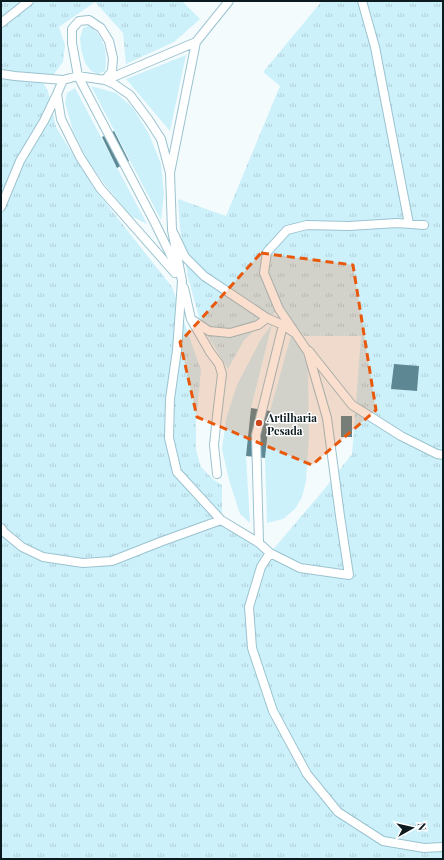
<svg xmlns="http://www.w3.org/2000/svg" width="444" height="860" viewBox="0 0 444 860" font-family="'Playfair Display',serif">
<defs>
<pattern id="grass-tufts" width="24" height="20" patternUnits="userSpaceOnUse"><rect width="24" height="20" fill="#cdf1fb"/><path d="M3 7l-1-3M5 7V3M7 7l1-3M15 17l-1-3M17 17v-4M19 17l1-3" fill="none" stroke="#afced7"/></pattern>
</defs>
<rect width="100%" height="100%" fill="#f3fbfd"/>
<path fill="url(#grass-tufts)" d="M1,1H182L200,19L174,42L126,64L123,33L95,2L59,27L65,45L63,62L54,74L41,79L48,91L56,127L94,188L172,287L201,370L196,420V450L201,467L214,480L222,485V520L270,553L322,492L352,454L361,336H304L279,309L244,340L228,369L201,325L188,277L180,228L178,199L226,216L280,86L263,72L322,1H443V859H1Z"/>
<path fill="#cdf1fb" d="M89,26C105,36 108,53 105,71L98,74L91,71L85,63L81,49L80,38L83,28Z
M186,55L170,131L126,79Z
M91,86L116,93L133,108L149,134L161,164L164,194L161,220Z
M75,88L147,224L131,216L106,186L88,161L73,131L65,103L67,93Z
M272,324L251,408L246,456L250,523L240,514L229,480L222,449L226,419L237,385L261,339Z
M291,336L301,349L308,369L309,436L306,481L302,497L295,509L283,519L267,523L265,458L270,411Z"/>
<path fill="#5c8793" d="M114,131L129,161L117,168L102,137Z
M394,364L419,366L417,391L391,389Z
M251,408L270,411L265,458L246,456Z
M341,416H352V437H341Z"/>
<g fill="none" stroke-linecap="round" stroke-linejoin="round">
<g stroke="#9bc3cf" stroke-width="10">
<path id="service" d="M362,1L375,47L409,224
M1,23L29,1
M1,74L15,76L63,80L57,94L61,119L80,157L100,188L175,273
M63,80L78,76L105,80L114,84L130,95L148,119L161,139L170,173L196,42L229,1
M105,80L112,71L113,58L109,41L101,28L89,20L79,21L72,29V43L78,76L155,223L177,268
M106,80L196,42
M170,173L172,230L185,257L204,276L267,318L283,325L293,332
M1,207L20,161L44,121L57,94
M172,230L182,281L177,350L170,399L169,438L177,472L221,520L259,543L270,553L300,568L349,575L340,516L327,418L308,352L279,309L264,273L267,252L287,230L307,225L349,226L397,223L424,225
M184,288L191,319
M309,351L352,405L401,436L437,454L443,455
M217,474L214,445L217,416L222,374L219,364L210,352L191,319L209,331L230,333L258,325L267,318
M1,528L4,532L22,547L43,557L83,563L112,561L160,542L221,520
M259,543L256,435L283,325
M270,553L261,567L249,607L252,648L273,711L307,774L338,812L383,841L424,848L443,847"/>
</g>
<use href="#service" stroke="#fff" stroke-width="8"/>
</g>
<path fill="#e8590c" fill-opacity="0.2" stroke="#e8590c" stroke-width="3" stroke-dasharray="8 5" stroke-linejoin="round" d="M261,253L353,265L376,410L312,465L197,417L180,342Z"/>
<circle fill="#cf461d" stroke="#fff" stroke-width="1.5" cx="259" cy="423" r="4"/>
<g text-anchor="middle" dominant-baseline="central" stroke-width="3" stroke-linejoin="round" paint-order="stroke">
<g font-size="11" font-weight="bold" fill="#0b1b1f" stroke="#fff" text-anchor="start">
<text x="267" y="417">Artilharia<tspan x="267" dy="13">Pesada</tspan></text>
</g>
</g>
<rect width="444" height="860" fill="none" stroke="#0b1b1f" stroke-width="4"/>
<g transform="translate(412 828) rotate(82)" stroke="#ffffff" stroke-width="3" paint-order="stroke">
<path d="M0-3L7 15L0 10L-7 15Z" fill="#0b1b1f"/>
<text y="-6" font-size="11" font-weight="bold" text-anchor="middle" fill="#0b1b1f">N</text>
</g>
</svg>
